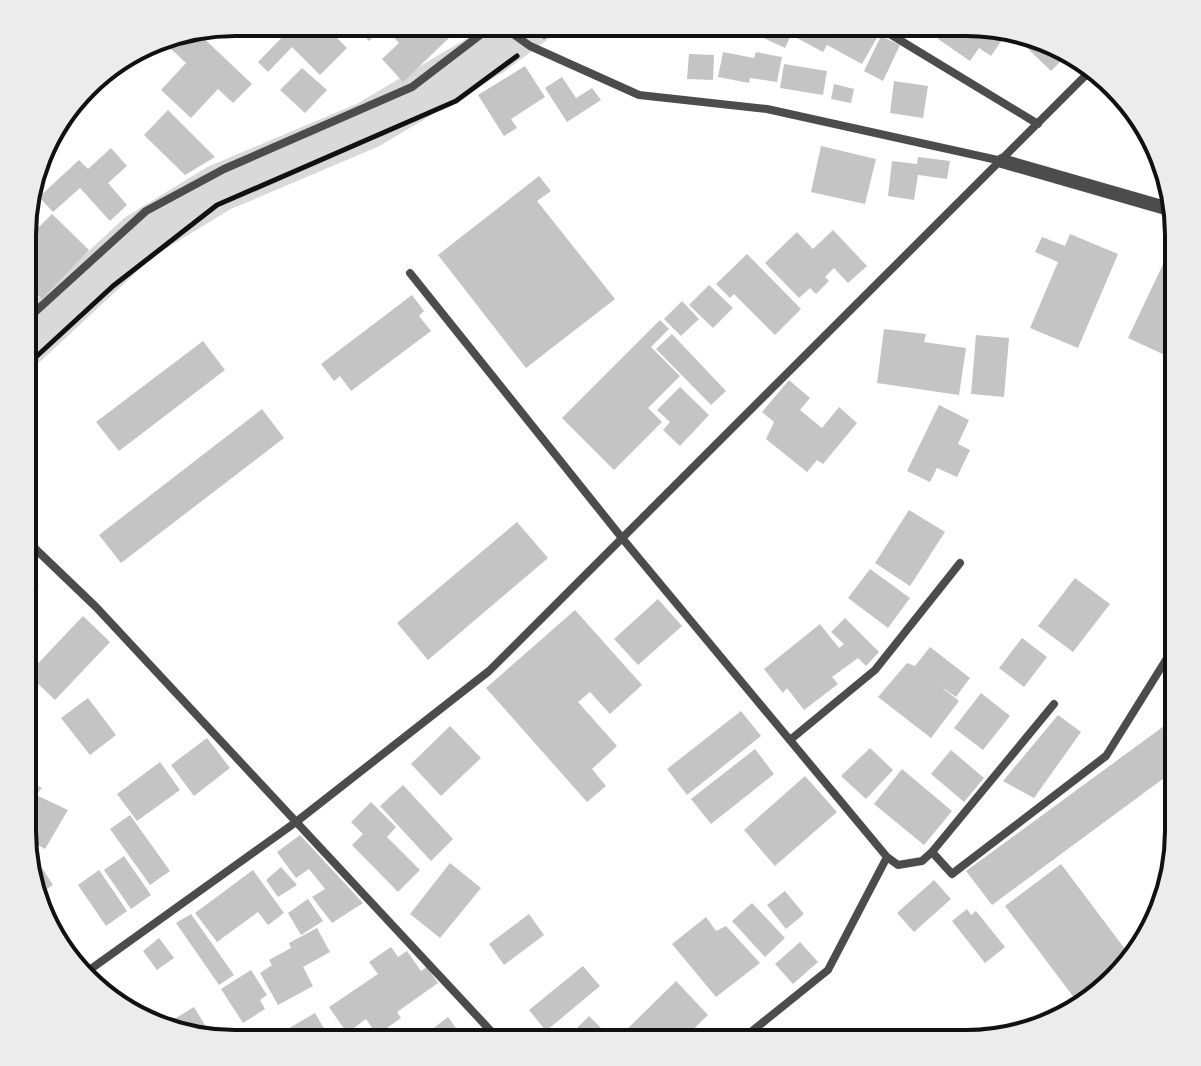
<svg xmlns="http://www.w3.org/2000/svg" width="1201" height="1066" viewBox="0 0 1201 1066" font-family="Signika,sans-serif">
<rect width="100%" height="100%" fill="#fff"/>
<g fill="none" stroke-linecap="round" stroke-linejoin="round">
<path stroke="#d9d9d9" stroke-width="48" d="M25,343L139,237L219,188L368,125L489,53L531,22"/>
</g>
<path fill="#c4c4c4" d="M297,22H321L347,48L320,75L292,47L268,72L258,62Z
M350,22H389L369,41Z
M399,22H435L450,37L403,82L382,59L399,43L389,32Z
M730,22H797L785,48Z
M803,22H840L832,39L841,22H858L879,34L862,64L827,45L823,52L795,37Z
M900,22H925L915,34Z
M949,22H981L1004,37L991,56L979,48L970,61L938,39Z
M194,29L252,84L233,103L218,89L191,118L161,90L186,63L169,47L185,30Z
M881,36L900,45L883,81L864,71Z
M1033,37L1060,44L1070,52L1051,71L1024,45Z
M723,52L754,58L756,52L782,57L777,82L750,78L749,83L718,77Z
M689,54L714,55L713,80L687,79Z
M784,64L827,71L823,95L780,88Z
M525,66L545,97L511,119L517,128L504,136L478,95Z
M302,68L327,90L305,113L280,90Z
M562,77L576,98L592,88L601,100L567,122L545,88Z
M894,81L928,86L923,118L890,113Z
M834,84L854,89L851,103L831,99Z
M168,110L215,157L185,175L144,135Z
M60,117L72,125L40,174L35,170L50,129Z
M821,146L876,159L865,204L811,192Z
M111,148L127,166L108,183L127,205L110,221L80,188L53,212L39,197L79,160L88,169Z
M918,157L950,161L947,179L918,175L914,200L888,196L892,161L917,164Z
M539,176L551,191L537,201L615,299L526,368L438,255Z
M52,214L89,250L42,299L34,292L25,300L26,230L31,235Z
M833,230L867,266L848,283L834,268L825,277L829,281L816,294L810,288L799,298L765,263L797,232L813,249Z
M1070,234L1118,254L1078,348L1030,328L1058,262L1035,252L1042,237L1065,246Z
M747,254L801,309L775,335L734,294L730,298L716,284Z
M1166,258L1179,264V330L1167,356L1128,338Z
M709,285L733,308L713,328L689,305Z
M412,295L424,311L419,316L431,331L351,391L340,376L334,381L321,364Z
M682,301L699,319L681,336L664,319Z
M660,320L669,329L651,347L680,376L648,408L662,422L614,470L562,418Z
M884,329L926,334L924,342L966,348L959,395L877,383Z
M672,334L726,391L711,405L656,349Z
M976,335L1009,338L1004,397L971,394Z
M203,341L225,370L119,451L96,422Z
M789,380L810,398L800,410L822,428L839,407L857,423L823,464L817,460L807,472L766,439L774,422L762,412Z
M680,387L709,415L680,446L663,430L670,422L657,410Z
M939,405L969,420L958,444L970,450L957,477L937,468L930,482L907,471Z
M262,409L284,438L121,563L99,535Z
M1179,451V482L1165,474Z
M909,510L945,532L910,586L875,563Z
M517,522L548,558L428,660L397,623Z
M870,569L910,598L888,628L848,598Z
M24,572L39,586L24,603Z
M1075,578L1110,604L1073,652L1038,626Z
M658,599L682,626L638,665L614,639Z
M575,610L642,685L610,714L590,692L578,702L617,746L592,769L606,786L587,802L486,688Z
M83,616L110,642L55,700L28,674Z
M845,618L879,652L866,666L858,658L832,677L838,684L804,710L787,688L783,693L764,669L820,624L839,648L844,644L831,632Z
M1022,638L1047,657L1024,687L999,668Z
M930,647L970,678L956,697L939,685L959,701L931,738L878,697L907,663L915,666Z
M23,686L33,698L23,711Z
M981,693L1010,716L983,750L954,728Z
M88,698L116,735L90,755L61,718Z
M741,711L761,736L687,795L667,769Z
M1058,715L1081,732L1034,798L1003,781Z
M1179,715V767L992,905L966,871Z
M450,726L481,758L441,796L411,764Z
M207,738L230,768L194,796L171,765Z
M870,748L893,770L866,799L841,776Z
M755,749L774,774L711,824L691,799Z
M951,750L984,778L964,802L931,774Z
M160,762L180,790L137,821L117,794Z
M902,769L952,811L924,845L874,804Z
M805,776L837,812L775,866L744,830Z
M23,779L42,788L36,795L68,810L45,849L22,836Z
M403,785L453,839L431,861L380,806Z
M371,802L396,827L387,837L420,870L398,892L352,845L363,834L351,822Z
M130,815L170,871L150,885L110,829Z
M300,835L363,903L332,923L312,897L325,889L309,869L296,878L277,852Z
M30,849L53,885L35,897L24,852Z
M124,856L151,895L131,909L104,870Z
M450,863L481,888L440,938L410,914Z
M1061,864L1131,957L1107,991L1081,1007L1005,906Z
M281,867L297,885L278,897L266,880Z
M99,870L127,911L106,926L78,885Z
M253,870L284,913L268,925L258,912L217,942L195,913Z
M934,880L951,899L914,932L897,913Z
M785,891L804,914L786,929L767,905Z
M308,899L323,921L301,935L288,913Z
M752,903L785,938L765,957L732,921Z
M967,909L971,915L976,911L1005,947L985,963L952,921Z
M191,914L234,975L219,985L176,923Z
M529,914L544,935L504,965L489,944Z
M706,917L716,931L726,926L760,963L716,997L672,944Z
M317,928L330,952L303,967L313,986L278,1005L260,973L272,965L269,960L291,948L289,943Z
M159,938L174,958L157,970L143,951Z
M800,942L818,962L793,984L775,964Z
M391,947L398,957L407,951L421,971L427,967L438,983L397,1012L401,1018L377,1035L366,1019L347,1033L329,1007L378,974L369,962Z
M583,966L600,986L546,1031L529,1010Z
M251,970L267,995L260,1000L265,1009L243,1023L221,989Z
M676,981L708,1015L678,1044H646L642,1040L639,1044H612Z
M194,1007L214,1040L158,1029Z
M315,1013L333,1044H262Z
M589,1016L607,1034L597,1044H561Z
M448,1017L461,1035L449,1044H413Z
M1024,1021L1032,1031L1000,1039Z"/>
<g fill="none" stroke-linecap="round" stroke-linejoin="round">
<path stroke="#111" stroke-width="5" d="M544,36L563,22
M25,367L113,286L217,205L456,101L517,56"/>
<path stroke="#4c4c4c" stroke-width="8" d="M496,22L530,46L639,95L767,109L1002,161
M870,22L1038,124
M410,273L622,538L887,857L898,865L922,861L932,852L952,874L1106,756L1179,639
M25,321L146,211L224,169L412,87L497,22
M24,538L96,607L503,1044
M790,740L875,670L960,563
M932,852L1054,704
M81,976L296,822L489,671L1092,69
M736,1044L828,970L887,857"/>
<path stroke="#4c4c4c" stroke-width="14" d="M1002,161L1176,211"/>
</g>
<path d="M0 0H1201V1066H0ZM235 36H966A199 199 0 0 1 1165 235V831A199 199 0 0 1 966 1030H235A199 199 0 0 1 36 831V235A199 199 0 0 1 235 36Z" fill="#ececec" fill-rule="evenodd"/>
<path fill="none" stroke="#111" stroke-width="4" d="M235 36H966A199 199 0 0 1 1165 235V831A199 199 0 0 1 966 1030H235A199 199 0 0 1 36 831V235A199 199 0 0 1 235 36Z"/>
</svg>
